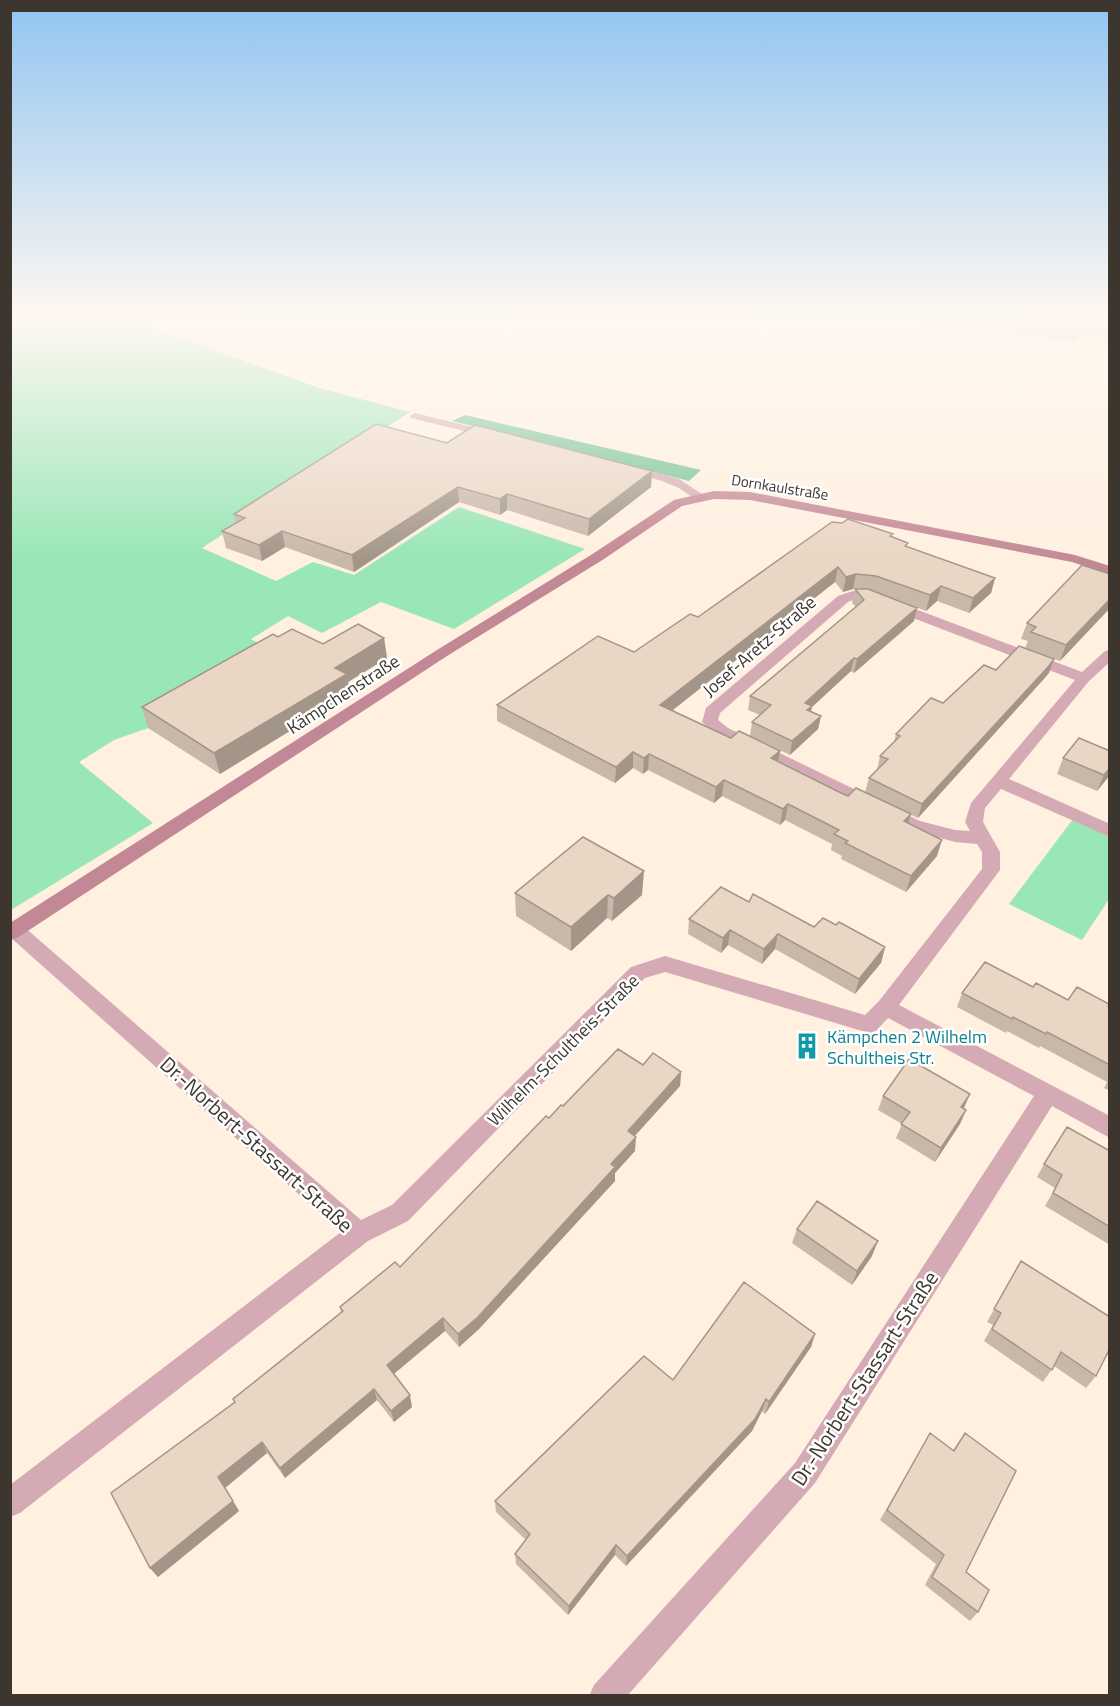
<svg xmlns="http://www.w3.org/2000/svg" width="1120" height="1706" viewBox="0 0 1120 1706" font-family="'Titillium Web',sans-serif">
<rect width="100%" height="100%" fill="#fff0e0"/>
<path fill="#fbe3ca" d="M922,322H1109V353Z"/>
<path fill="#99e6b7" d="M10,322H137L319,388L410,412L202,548L276,581L313,562L354,575L459,507L585,549L454,629L381,602L322,633L288,616L251,639L278,655L148,728L114,740L79,762L153,823L11,910Z
M1073,819L1109,836V899L1082,940L1009,904Z"/>
<path fill="#6fc191" d="M465,415L701,470L689,481L452,421Z"/>
<g fill="none" stroke-linecap="round" stroke-linejoin="round">
<path fill="#d4abb4" fill-rule="evenodd" d="M415,413L496,433L498,435L492,438L411,418L410,416Z
M630,465L679,479L705,496L703,499H695L679,488L662,481L626,471L624,469Z
M853,591L873,593L1082,672L1105,651L1110,650V662L1089,681L1009,779L1110,824V837L1001,789L985,808L983,822L1000,852V870L899,1005L1110,1116V1138L1052,1106L815,1483L627,1696H589L594,1685L795,1463L1034,1096L888,1018L876,1031L869,1033L665,972L645,978L408,1221L368,1241L20,1513L10,1517V1485L341,1232L10,937V924L22,925L361,1220L392,1205L631,967L665,956L865,1015L879,1001L982,869V852L977,844L955,842L908,829L716,734L702,722L706,708L838,596ZM855,599L866,600L1075,680L971,803L965,822L970,831L955,830L920,821L728,728L718,720L720,713L848,602Z"/>
<path fill="#c38895" fill-rule="evenodd" d="M714,491L750,492L1075,555L1110,566V575L1072,562L750,500L714,499L682,506L604,559L447,656L17,938L10,940V923L437,650L594,553L674,500Z"/>
</g>
<path fill="#c8b8a9" d="M953,322H1110V339L1079,334L1074,342Z
M447,443L652,471L651,487L588,536L507,510L500,515L459,502L354,572L285,547L262,561L226,548L222,531L236,524L234,514Z
M892,537L908,547L995,578L991,593L969,613L937,601L926,611L873,591L917,608L914,621L854,673L851,671L812,707L811,711L821,716L818,729L790,755L750,736L752,722L760,715L748,710L750,696L856,607L852,603L855,589H859H853L843,592L835,582L672,710L731,738L780,751L778,761L839,792L911,814L908,824L937,856L906,892L841,859L842,856L831,850L832,844L785,820L780,825L722,796L714,803L648,770L643,774L633,768L615,783L497,721V705L634,652L698,617Z
M1110,574V608L1060,661L1025,648L1028,641L1021,639L1027,623Z
M278,637L323,644L384,638L387,658L348,682L350,694L220,774L148,728L142,707Z
M996,670L1049,673L918,818L865,792L869,778L877,770L880,756L894,742L896,734Z
M1110,751V775L1097,791L1057,774L1063,758Z
M515,893L642,895L612,921L607,918L571,951L516,916Z
M749,902L814,927L836,925L885,947L881,963L855,994L775,949L762,964L728,945L721,953L688,934L689,919Z
M1033,987L1068,1000L1110,1007V1091L1104,1088L1107,1082L1040,1046L1039,1048L1007,1031L1006,1033L957,1007L962,993Z
M643,1065L681,1072L680,1086L635,1136V1151L615,1173V1181L479,1329L459,1347L445,1331L394,1374L412,1407L394,1422L377,1400L285,1478L267,1453L225,1488L239,1511L158,1577L150,1568L235,1402L341,1313L340,1307L400,1267L549,1118L563,1106Z
M883,1096L964,1108L966,1110L960,1124L935,1162L896,1138L902,1124L878,1110Z
M1110,1151V1245L1045,1206L1055,1188L1037,1177L1044,1164Z
M797,1229L872,1256L852,1285L792,1243Z
M1021,1261L1096,1376L1086,1388L1054,1366L1043,1382L984,1341L993,1325L987,1322Z
M815,1334L811,1347L765,1414L762,1411L752,1431L626,1566L615,1555L568,1615L516,1564L515,1554L526,1540L496,1512L495,1501L673,1380Z
M930,1433L953,1450L965,1433L966,1572L978,1612L970,1621L925,1585L936,1564L880,1520Z"/>
<path fill="#a39689" d="M1080,322H1082L1079,334L1074,342Z
M652,471L651,487L588,536L589,519Z
M458,487L459,502L354,572L352,555Z
M507,494V510L500,515V499Z
M282,531L285,547L262,561L259,545Z
M838,567L835,582L659,721L660,705Z
M856,574L853,589L843,592L846,577Z
M995,578L991,593L969,613L973,598Z
M941,586L937,601L926,611L930,595Z
M1110,599V608L1060,661L1066,645Z
M917,608L914,621L854,673L857,659Z
M384,638L387,658L348,682L350,694L220,774L214,753L335,668Z
M854,658L851,671L812,707L809,720L805,703Z
M1054,659L1049,673L1043,680L918,818L922,804Z
M821,716L818,729L790,755L792,741Z
M780,751L777,767L771,758Z
M633,752V768L615,783L616,767Z
M649,754L648,770L643,774L644,758Z
M1110,768V775L1097,791L1104,775Z
M724,780L722,796L714,803L716,787Z
M788,804L785,820L780,825L783,809Z
M911,814L906,831L904,821Z
M942,840L937,856L906,892L911,876Z
M644,871L642,895L612,921L614,898Z
M608,895L607,918L571,951V927Z
M730,930L728,945L721,953L723,938Z
M778,934L775,949L762,964L764,949Z
M885,947L881,963L855,994L859,979Z
M681,1072L680,1086L627,1144L628,1131Z
M970,1094L964,1108L961,1107Z
M966,1110L960,1124L935,1162L941,1148Z
M636,1137L635,1151L615,1173V1181L479,1329L459,1347L458,1334Z
M878,1241L872,1256L852,1285L857,1271Z
M443,1318L445,1331L390,1377L387,1365Z
M815,1334L811,1347L765,1414L769,1402Z
M374,1389L377,1400L285,1478L280,1468Z
M410,1395L412,1407L394,1422L391,1411Z
M766,1399L762,1411L752,1431L626,1566L627,1556Z
M262,1442L267,1453L225,1488L218,1477Z
M233,1501L239,1511L158,1577L150,1568Z
M616,1545L615,1555L568,1615L569,1606Z"/>
<path fill="#e9d6c4" stroke="#a39689" stroke-width="1.5" d="M376,424L447,443L475,425L652,471L589,519L507,494L500,499L458,487L352,555L282,531L259,545L222,531L245,518L234,514Z
M848,519L893,534L890,536L908,543L905,546L995,578L973,598L941,586L930,595L876,576L856,574L846,577L838,567L660,705L731,738L739,731L780,751L771,758L839,792L848,796L856,788L911,814L904,821L942,840L911,876L845,843L848,841L834,834L839,830L788,804L783,809L724,780L716,787L649,754L644,758L633,752L616,767L497,705L598,636L634,652L690,614L698,617L832,522L842,523Z
M1082,565L1110,574V599L1066,645L1031,632L1036,627L1027,623Z
M855,589H868L917,608L857,659L854,658L805,703L812,706L807,710L821,716L792,741L752,722L771,705L750,696L864,600Z
M358,624L384,638L335,668L347,674L214,753L142,707L273,634L278,637L292,629L323,644Z
M1019,646L1054,659L1048,667L922,804L869,778L888,759L880,756L900,736L896,734L931,698L943,703L984,665L996,670Z
M1079,738L1110,751V768L1104,775L1063,758Z
M583,837L644,871L614,898L608,895L571,927L515,893Z
M721,887L749,902L753,894L814,927L823,918L836,925L839,922L885,947L859,979L778,934L764,949L730,930L723,938L689,919Z
M985,962L1033,987L1036,983L1068,1000L1077,987L1109,1004L1108,1006L1110,1007V1065L1047,1032L1046,1034L1013,1017L1012,1019L962,993Z
M618,1049L643,1065L653,1053L681,1072L628,1131L636,1137L611,1164L615,1167L478,1317L458,1334L443,1318L387,1365L410,1395L391,1411L374,1389L280,1468L262,1442L218,1477L233,1501L150,1568L111,1493L235,1402L233,1399L343,1311L340,1307L395,1262L400,1267L546,1116L549,1118L561,1105L563,1106Z
M909,1059L970,1094L961,1107L966,1110L941,1148L901,1124L910,1112L883,1096Z
M1067,1127L1110,1151V1227L1053,1193L1062,1175L1044,1164Z
M817,1201L878,1241L857,1271L797,1229Z
M1021,1261L1110,1317V1348L1096,1376L1061,1352L1052,1370L992,1329L1001,1313L994,1309Z
M744,1282L815,1334L769,1402L766,1399L755,1419L627,1556L616,1545L569,1606L515,1554L530,1534L495,1501L644,1356L673,1380Z
M930,1433L954,1451L965,1433L1016,1471L966,1572L989,1590L978,1612L932,1577L944,1555L887,1510Z"/>
<linearGradient id="sky" x2="0" y2="1"><stop stop-color="#91c5f1"/><stop offset="0.57" stop-color="#fff8f1"/><stop offset="1" stop-color="#fff8f1" stop-opacity="0"/></linearGradient>
<rect width="1120" height="561" fill="url(#sky)"/>
<defs>
<g id="building-bare" transform="scale(2.07)"><path d="M-4-6H4V6H1V3H-1V6H-4ZM-2.5-4.3h1.7v1.8h-1.7ZM.8-4.3h1.7v1.8H.8ZM-2.5-1h1.7V.8h-1.7ZM.8-1h1.7V.8H.8Z" fill="#0f9aa8" stroke="#fff" stroke-width="2.5" paint-order="stroke"/></g>
</defs>
<g fill-rule="evenodd">
<use href="#building-bare" x="807" y="1046"/>
</g>
<g text-anchor="middle" dominant-baseline="central" stroke-width="5" stroke-linejoin="round" paint-order="stroke">
<g font-size="15" fill="#3d362f" stroke="#fff">
<text transform="translate(780 487) rotate(9)">Dornkaulstraße</text>
</g>
<g font-size="18" fill="#3d362f" stroke="#fff">
<text transform="translate(759 646) rotate(-41)">Josef-Aretz-Straße</text>
<text transform="translate(343 694) rotate(-33)">Kämpchenstraße</text>
<text transform="translate(563 1050) rotate(-45)">Wilhelm-Schultheis-Straße</text>
</g>
<g font-size="18" fill="#0d838f" stroke="#fff" text-anchor="start">
<text x="827" y="1036">Kämpchen 2 Wilhelm<tspan x="827" dy="21">Schultheis Str.</tspan></text>
</g>
<g font-size="21" fill="#3d362f" stroke="#fff">
<text transform="translate(257 1144) rotate(42)">Dr.-Norbert-Stassart-Straße</text>
<text transform="translate(864 1378) rotate(-57)">Dr.-Norbert-Stassart-Straße</text>
</g>
</g>
<rect width="1120" height="1706" fill="none" stroke="#3d362f" stroke-width="24"/>
</svg>
